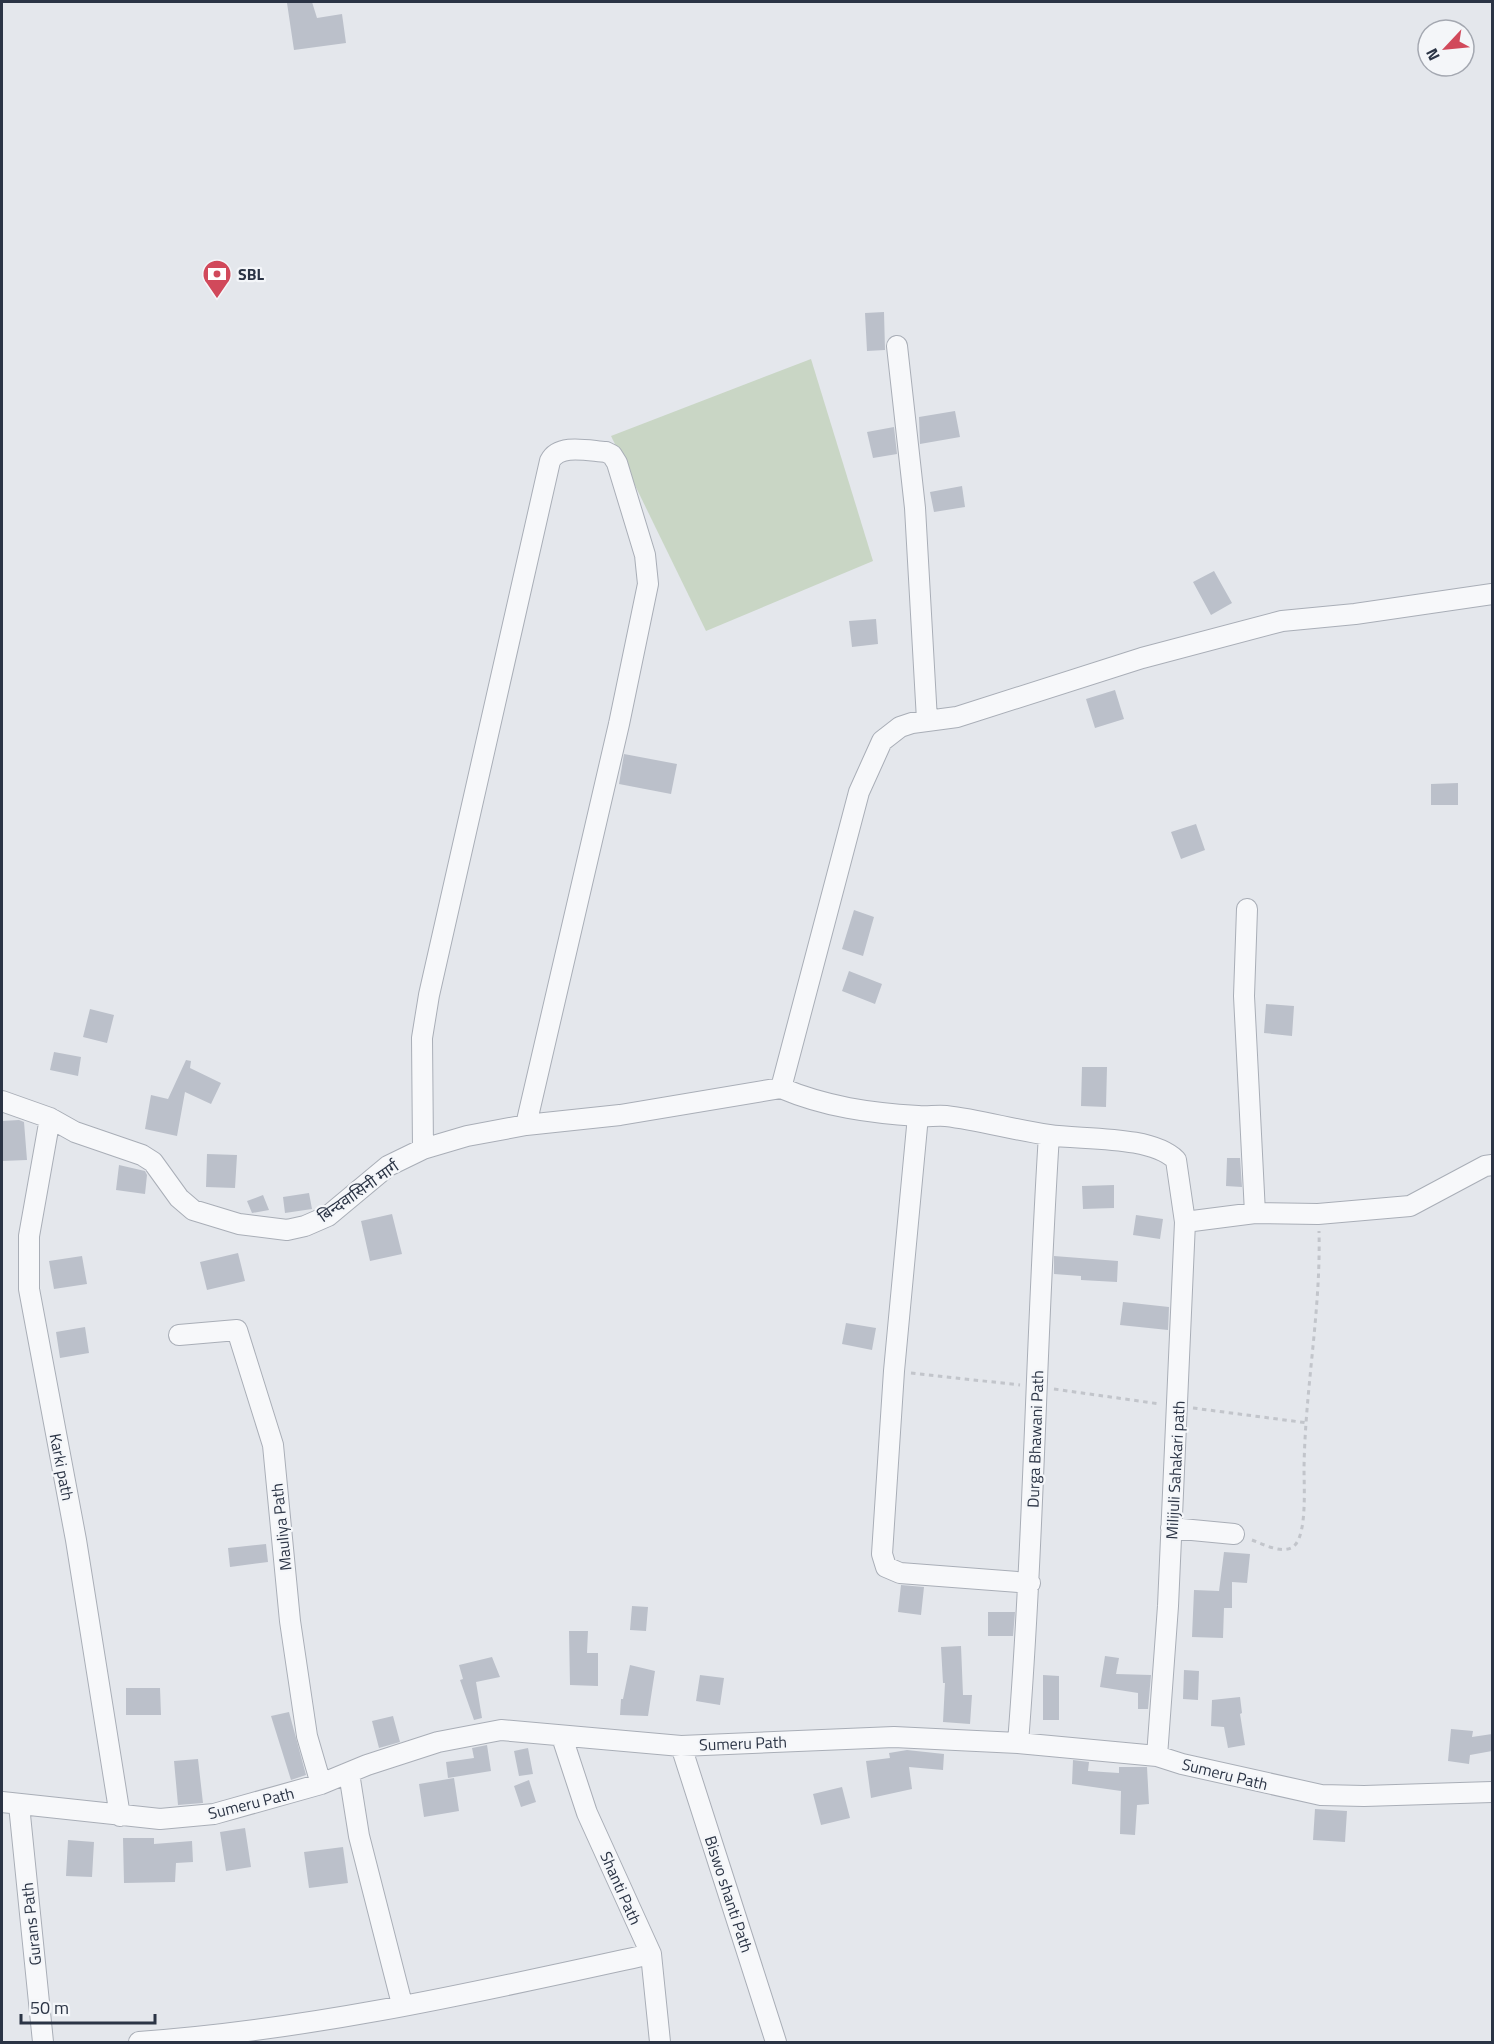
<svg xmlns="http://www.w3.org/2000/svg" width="1494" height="2044" viewBox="0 0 1494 2044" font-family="'Titillium Web','Noto Sans Devanagari',sans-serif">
<rect width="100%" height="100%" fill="#e4e7ec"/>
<path fill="#c9d6c5" d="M811,359L873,561L706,631L611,436Z"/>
<path fill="#bbc0ca" d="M294,2H312L317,18L342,14L346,43L294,50L287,3Z
M884,312L885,350L867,351L865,313Z
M955,411L960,437L920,444L919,417Z
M894,427L897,454L873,458L867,432Z
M962,486L965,507L934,512L930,492Z
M1214,571L1232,603L1211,615L1193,582Z
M876,619L878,644L852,647L849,621Z
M1115,690L1124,719L1095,728L1086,699Z
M624,754L677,764L671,794L619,784Z
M1458,783V805H1431V784Z
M1196,824L1205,850L1181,859L1171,832Z
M854,910L874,917L863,956L842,949Z
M849,971L882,984L875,1004L842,991Z
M1266,1004L1294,1006L1292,1036L1264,1033Z
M90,1009L114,1015L107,1043L83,1037Z
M54,1052L81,1057L78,1076L50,1070Z
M186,1060L191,1061L190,1068L221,1083L211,1104L185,1092L177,1136L145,1129L151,1095L168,1099Z
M1082,1067H1107L1106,1107L1081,1106Z
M19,1120L24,1122L27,1160L2,1161V1121Z
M207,1154L237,1155L235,1188L206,1187Z
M1227,1158H1240L1242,1187L1226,1186Z
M119,1165L145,1171L147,1175L145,1194L116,1190Z
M1114,1185V1208L1083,1209L1082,1186Z
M309,1193L312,1209L285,1213L283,1197Z
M263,1195L269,1210L252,1213L247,1201Z
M392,1214L402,1254L370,1261L361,1221Z
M1136,1215L1163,1219L1160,1239L1133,1235Z
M238,1253L245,1281L207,1290L200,1262Z
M82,1256L87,1284L54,1289L49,1261Z
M1054,1256L1118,1261L1117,1282L1081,1280V1276L1054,1274Z
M1123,1302L1169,1307L1168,1330L1120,1325Z
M846,1323L876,1328L872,1350L842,1344Z
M85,1327L89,1353L60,1358L56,1332Z
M266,1544L268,1562L230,1567L228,1548Z
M1224,1552L1250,1554L1247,1583L1232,1582V1608H1224L1223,1638L1192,1637L1194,1590L1219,1591Z
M901,1585L924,1587L921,1615L898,1612Z
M632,1606L648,1607L646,1631L630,1630Z
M988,1612H1015L1013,1636H988Z
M569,1631H588L587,1653H598V1686L570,1685Z
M961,1646L963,1695H972L970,1724L943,1722L945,1683H943L941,1647Z
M1105,1656L1119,1658L1116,1674L1151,1675L1148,1709H1138V1693L1100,1687Z
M492,1657L500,1677L476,1682L482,1718L474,1720L460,1680L463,1679L459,1665Z
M630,1665L655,1671L648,1716L620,1715L621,1699H623Z
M1184,1670L1199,1671L1198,1700L1183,1699Z
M700,1675L724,1678L720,1705L696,1701Z
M1043,1675L1059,1676V1720H1043Z
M126,1688H160L161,1715H126Z
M1240,1697L1242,1713L1240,1714L1245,1745L1228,1748L1224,1727L1211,1726L1212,1700Z
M289,1712L306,1775L291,1780L271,1716Z
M393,1716L400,1742L379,1748L372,1721Z
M1451,1729L1473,1731L1472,1737L1492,1734V1751L1470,1755L1469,1764L1448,1761Z
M487,1745L491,1771L448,1778L446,1762L474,1758L472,1748Z
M528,1748L533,1774L519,1776L514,1751Z
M907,1750L944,1754L943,1770L909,1767L912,1789L871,1798L866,1761L890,1758L889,1753Z
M198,1759L203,1803L178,1805L174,1761Z
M1073,1760L1089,1762L1088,1771L1119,1773V1767H1147L1149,1804L1137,1805L1135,1835L1120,1834L1121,1791L1072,1784Z
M454,1778L459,1811L424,1817L419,1784Z
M529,1780L536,1802L521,1807L514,1786Z
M842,1787L850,1818L821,1825L813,1794Z
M1315,1809L1347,1811L1345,1842L1313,1840Z
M245,1828L251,1867L226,1871L220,1832Z
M123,1838H154V1844L192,1841L193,1862L176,1863L175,1882L124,1883Z
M68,1840L94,1842L92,1877L66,1876Z
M343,1847L348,1883L309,1888L304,1852Z"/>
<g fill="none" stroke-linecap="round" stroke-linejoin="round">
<g stroke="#a9aeb7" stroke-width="22">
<path id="minor" d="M897,346L915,508L927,720
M1247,909L1244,996L1255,1213
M781,1088C826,1107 870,1113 918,1116C927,1117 937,1115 946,1116C980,1120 1014,1130 1049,1135C1082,1140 1151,1135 1176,1160L1185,1222L1168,1606L1157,1756
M781,1088L859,792L882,741L900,727L912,723L957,717L1142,658L1282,621L1355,614L1492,594
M2,1101L50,1118L75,1132L142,1155L153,1162L179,1198L193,1210L239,1224L287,1230L305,1226L328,1216L388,1166L423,1149L467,1136L526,1125L620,1115L781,1088
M918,1116L894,1371L882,1554L886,1567L900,1573L1030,1583
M50,1118L29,1236V1289L76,1540L120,1816
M423,1149L422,1038L429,995L550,461C559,443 589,451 606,452L612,455L617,463L645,555L648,584L619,724L526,1125
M1185,1222L1255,1213L1318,1214L1410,1206L1485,1166L1492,1165
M179,1335L237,1330L273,1445L290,1621L307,1736L321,1784
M1171,1528L1234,1534
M562,1737L587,1813L651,1954L660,2042
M1018,1743C1034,1540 1036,1337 1049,1135
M681,1746L776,2042
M349,1773L359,1836L402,2004
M2,1802L160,1819L214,1814L321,1784L367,1765L438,1742L501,1730L681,1746L894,1737L1018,1743L1157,1756L1182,1764L1321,1795L1364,1796L1492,1792
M19,1805L43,2042
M139,2042C311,2030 482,1991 651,1954"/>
</g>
<path stroke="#c2c5cb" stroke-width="3" stroke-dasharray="4.5 4.5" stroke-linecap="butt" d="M911,1373L1020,1385
M1054,1389L1160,1404
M1193,1408L1308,1423
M1252,1540C1263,1544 1285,1556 1295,1545C1307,1532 1304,1486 1304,1469C1305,1389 1321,1311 1319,1231"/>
<use href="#minor" stroke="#f7f8fa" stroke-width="20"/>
</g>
<defs>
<g id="bank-pin" transform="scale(1.5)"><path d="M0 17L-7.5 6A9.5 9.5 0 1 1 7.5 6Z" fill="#d1495b" stroke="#f4f6f9"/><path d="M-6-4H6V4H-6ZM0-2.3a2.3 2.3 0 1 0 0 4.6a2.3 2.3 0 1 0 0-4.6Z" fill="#fff"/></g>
</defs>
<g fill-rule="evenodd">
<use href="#bank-pin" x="217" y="274"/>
</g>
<g text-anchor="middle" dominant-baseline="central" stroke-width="4.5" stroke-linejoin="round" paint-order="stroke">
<g font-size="16" font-weight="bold" fill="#2b3445" stroke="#f4f6f9" text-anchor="start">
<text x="238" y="274">SBL</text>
</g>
<g font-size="16" fill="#2b3445" stroke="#f4f6f9">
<text transform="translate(358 1191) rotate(-35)">बिन्दवासिनी मार्ग</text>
<text transform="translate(1035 1439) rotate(-88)">Durga Bhawani Path</text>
<text transform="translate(62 1467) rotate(79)">Karki path</text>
<text transform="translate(1175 1470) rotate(-87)">Milijuli Sahakari path</text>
<text transform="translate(281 1527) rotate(-96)">Mauliya Path</text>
<text transform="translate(743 1743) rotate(-2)">Sumeru Path</text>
<text transform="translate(1225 1774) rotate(14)">Sumeru Path</text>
<text transform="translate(251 1803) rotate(-14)">Sumeru Path</text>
<text transform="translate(621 1888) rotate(66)">Shanti Path</text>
<text transform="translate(729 1894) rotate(72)">Biswo shanti Path</text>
<text transform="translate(31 1924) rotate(-96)">Gurans Path</text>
</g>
</g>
<rect width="1494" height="2044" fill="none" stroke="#2b3445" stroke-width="6"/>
<g transform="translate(1446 48) rotate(244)"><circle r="28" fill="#f4f6f9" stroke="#a4a8b1" stroke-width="1.5"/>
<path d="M0-4.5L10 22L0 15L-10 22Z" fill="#d1495b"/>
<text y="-9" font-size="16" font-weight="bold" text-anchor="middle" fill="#2b3445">N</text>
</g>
<path d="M21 2014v9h134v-9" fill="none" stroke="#2b3445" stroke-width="3"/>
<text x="30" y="2014" font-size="18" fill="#2b3445" stroke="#f4f6f9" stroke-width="4.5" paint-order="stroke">50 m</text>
</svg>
